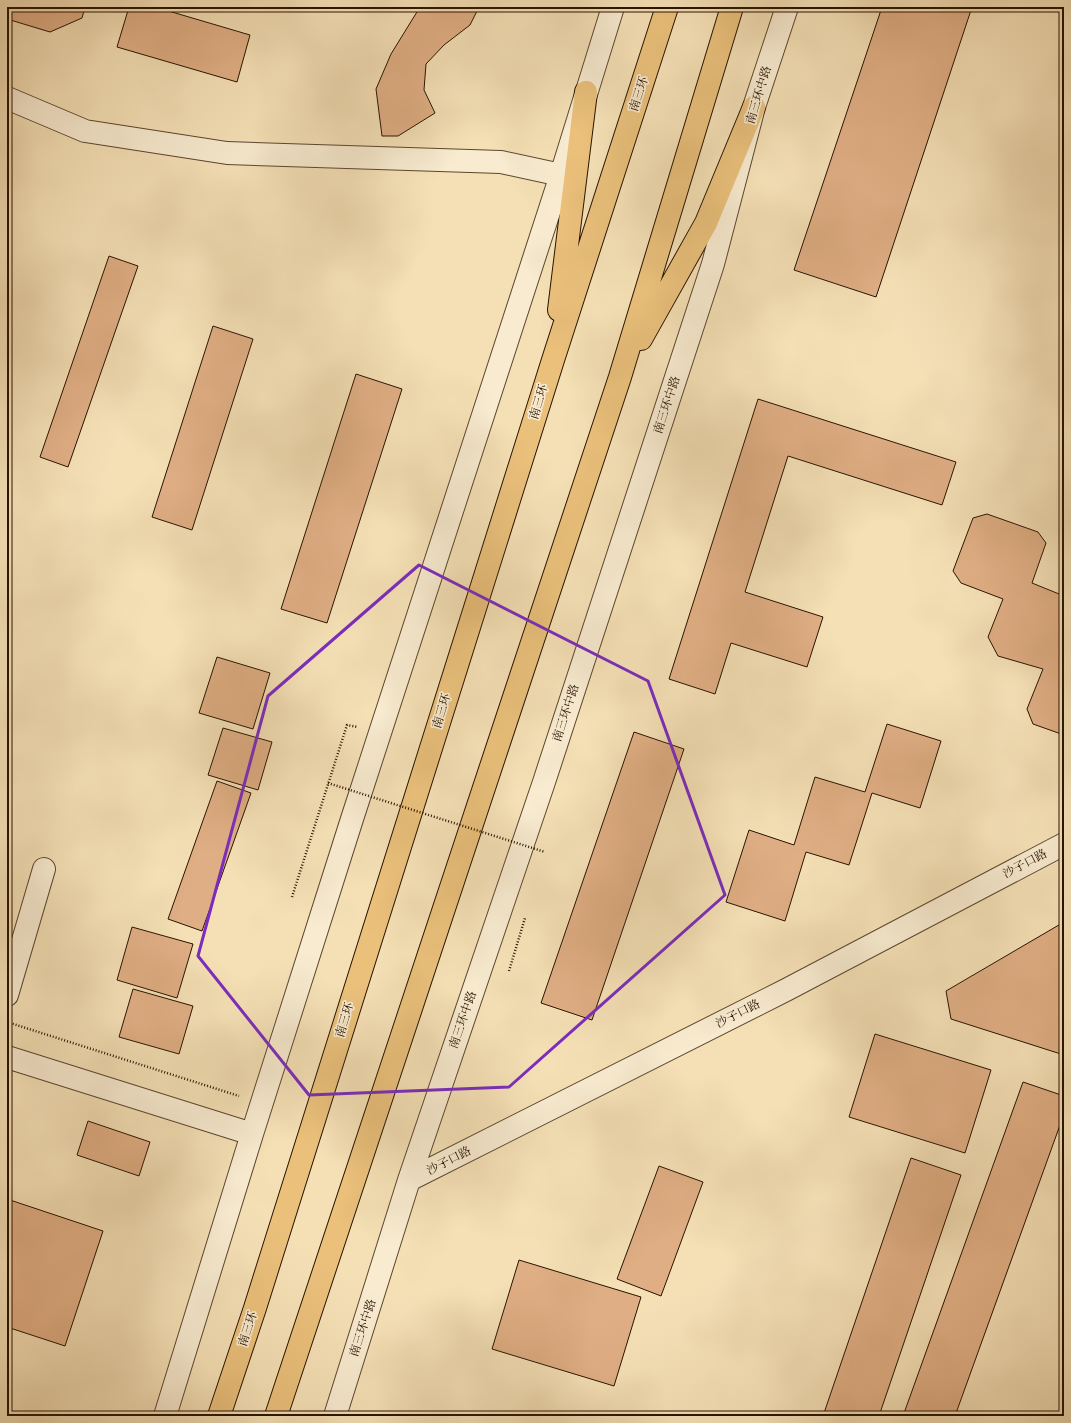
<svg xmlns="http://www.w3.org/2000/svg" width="1071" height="1423" viewBox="0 0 1071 1423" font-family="'IM FELL English','Noto Serif SC',serif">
<rect width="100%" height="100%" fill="#f5e0b6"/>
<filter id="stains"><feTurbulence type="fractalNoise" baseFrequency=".005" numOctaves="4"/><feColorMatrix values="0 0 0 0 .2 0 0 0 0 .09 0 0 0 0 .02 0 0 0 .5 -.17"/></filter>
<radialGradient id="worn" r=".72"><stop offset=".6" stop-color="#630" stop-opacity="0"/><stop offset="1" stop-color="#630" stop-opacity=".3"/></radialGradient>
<path fill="#e0ae84" stroke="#281300" d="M7,7H85L82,18L50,32L7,19Z
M129,7H155L250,35L237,82L117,47Z
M420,7H479L470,25L444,45L426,64L424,90L435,113L398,136H382L376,89L391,54Z
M882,7H972L876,297L794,270Z
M109,256L138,266L68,467L40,457Z
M213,326L253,339L192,530L152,517Z
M356,374L402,389L327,623L281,609Z
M758,399L956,462L942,505L788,456L745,592L823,617L807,667L731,643L715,694L669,679Z
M987,514L1038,532L1046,543L1032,583L1064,596V735L1033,724L1027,709L1043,669L998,656L988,637L1003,599L961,583L953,571L973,518Z
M217,657L270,673L253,729L199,713Z
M887,724L941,741L920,808L872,793L849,865L806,852L785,921L726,902L749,830L794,845L815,777L865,792Z
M223,728L272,742L258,790L208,775Z
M634,732L684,749L592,1020L541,1003Z
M217,781L251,793L202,931L168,919Z
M1064,922V1055L951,1019L946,991Z
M132,927L193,944L177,998L117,980Z
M133,989L193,1006L179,1054L119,1037Z
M875,1034L991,1070L965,1153L849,1117Z
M1023,1082L1064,1096V1114L955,1416H903Z
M88,1121L150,1142L139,1176L77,1155Z
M911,1158L961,1175L879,1416H823Z
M659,1166L703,1182L661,1296L617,1279Z
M7,1199L103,1231L65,1346L7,1327Z
M519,1260L641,1297L614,1386L492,1349Z"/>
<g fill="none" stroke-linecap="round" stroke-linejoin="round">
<g stroke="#5b462e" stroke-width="24">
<path id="minor" d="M7,98L85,131L227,153L501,162L561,175
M7,995L44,869
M7,1057L252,1134
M409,1180L786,990L1064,844
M165,1416L252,1134L352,819L561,175L613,7
M335,1416L409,1180L544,782L713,264L754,107L787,7"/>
</g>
<g stroke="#281300" stroke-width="24">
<path id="highway" d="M559,310L586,92
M641,339L706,223L754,107
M219,1416L255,1308L553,360L667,7
M276,1416L620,377L732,7"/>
</g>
<path stroke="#281300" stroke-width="2.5" stroke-dasharray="1 2" stroke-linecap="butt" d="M292,897L347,725L358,727
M509,971L525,918
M7,1022L239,1096"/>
<use href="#minor" stroke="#f8ebd0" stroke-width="22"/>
<use href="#highway" stroke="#eac07b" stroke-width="22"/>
<path stroke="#281300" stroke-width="2.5" stroke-dasharray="1 2" stroke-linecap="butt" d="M328,783L545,852"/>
</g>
<path fill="none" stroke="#7b2cbf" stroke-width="3" stroke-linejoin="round" d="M419,565L648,681L725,895L509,1087L309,1095L198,956L268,696Z"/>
<g text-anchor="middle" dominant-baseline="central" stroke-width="3.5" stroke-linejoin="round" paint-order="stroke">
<g font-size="12" fill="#281300" stroke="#f8ebd0">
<text transform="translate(639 94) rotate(-72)">南三环</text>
<text transform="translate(759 95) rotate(-73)">南三环中路</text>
<text transform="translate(539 402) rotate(-73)">南三环</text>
<text transform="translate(667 405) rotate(-72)">南三环中路</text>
<text transform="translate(442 711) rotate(-73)">南三环</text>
<text transform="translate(566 713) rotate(-72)">南三环中路</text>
<text transform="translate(1025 864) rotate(-28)">沙子口路</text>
<text transform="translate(738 1014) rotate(-27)">沙子口路</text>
<text transform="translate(345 1020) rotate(-73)">南三环</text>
<text transform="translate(463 1020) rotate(-71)">南三环中路</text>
<text transform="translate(449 1161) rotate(-27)">沙子口路</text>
<text transform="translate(363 1328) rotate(-72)">南三环中路</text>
<text transform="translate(248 1329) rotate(-72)">南三环</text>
</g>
</g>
<rect width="1071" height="1423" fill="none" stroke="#f5e0b6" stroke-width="24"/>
<rect x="8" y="8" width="1055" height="1407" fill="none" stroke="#281300" stroke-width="2"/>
<rect x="12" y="12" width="1047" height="1399" fill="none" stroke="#281300"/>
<rect width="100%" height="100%" filter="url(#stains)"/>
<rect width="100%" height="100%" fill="url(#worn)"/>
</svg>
